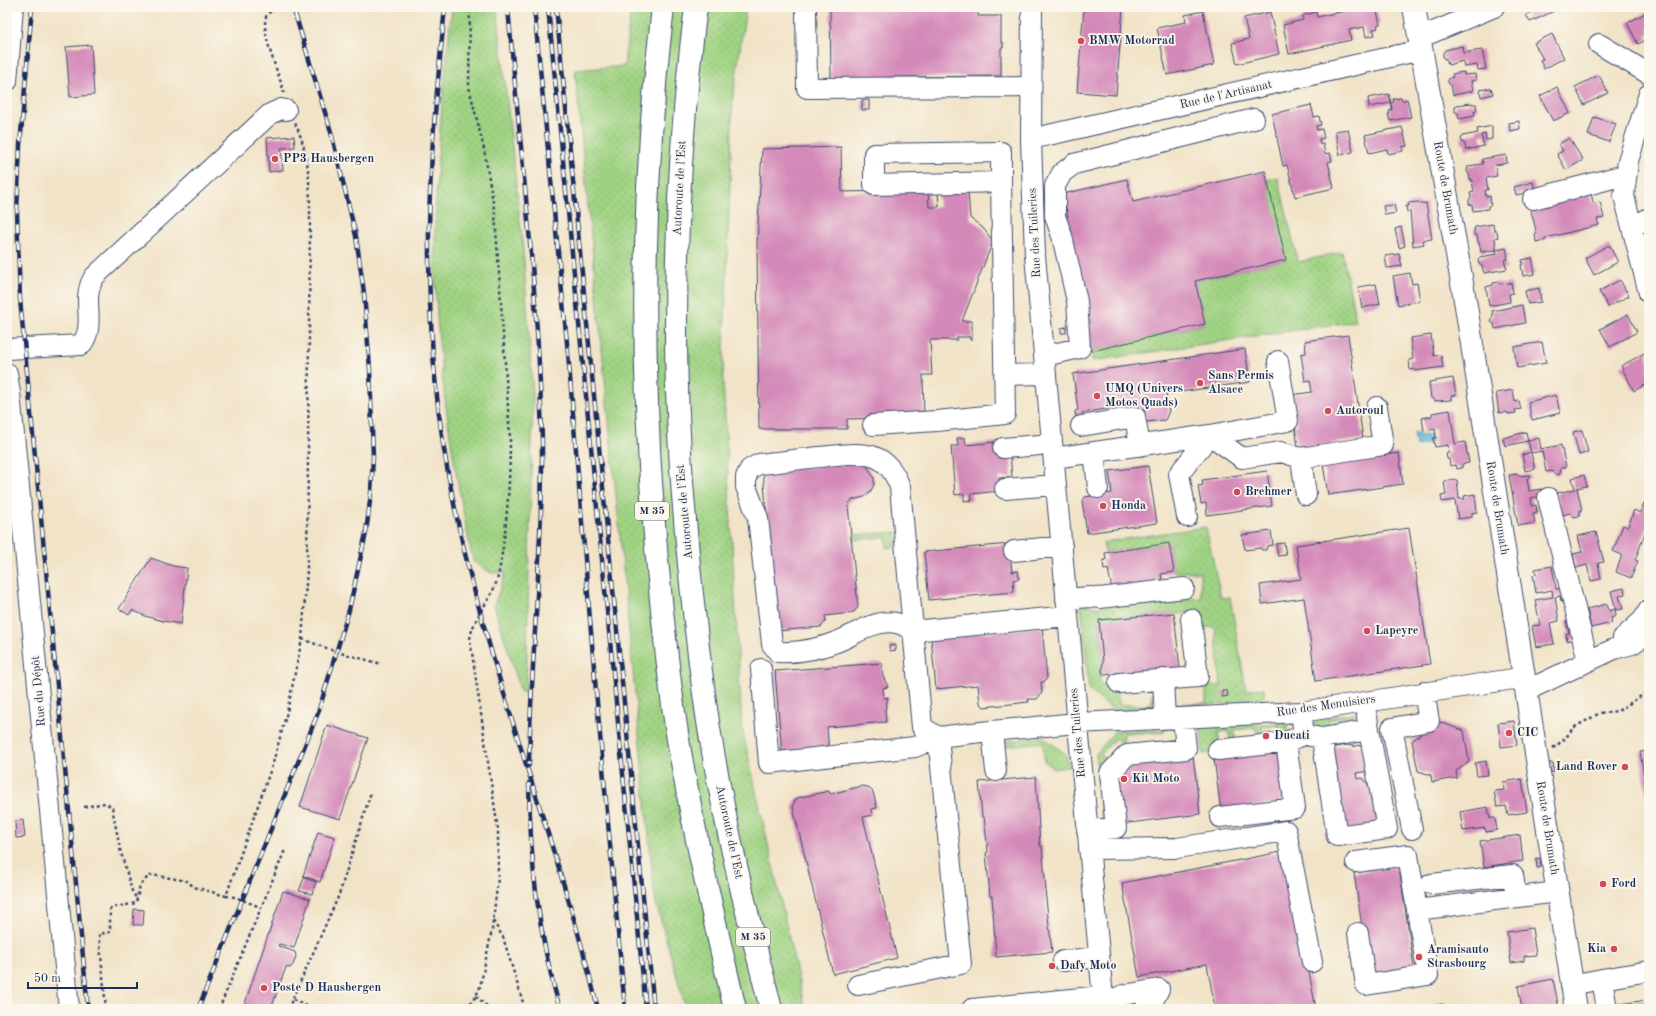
<svg xmlns="http://www.w3.org/2000/svg" width="1656" height="1016" viewBox="0 0 1656 1016" font-family="'Old Standard TT',serif">
<defs>
<pattern id="grass-dots" width="8" height="8" patternUnits="userSpaceOnUse"><rect width="8" height="8" fill="#a0d383"/><path d="M2 2h.1M6 6h.1" fill="none" stroke="#89b574" stroke-width="1.8" stroke-linecap="round"/></pattern>
</defs>
<rect width="100%" height="100%" fill="#fbf7ec"/>
<filter id="ink" filterUnits="userSpaceOnUse"><feTurbulence type="fractalNoise" baseFrequency=".025" numOctaves="2"/><feDisplacementMap in="SourceGraphic" scale="8" xChannelSelector="R" yChannelSelector="G"/><feConvolveMatrix kernelMatrix="1 2 1 2 8 2 1 2 1" color-interpolation-filters="sRGB"/></filter>
<filter id="wash" filterUnits="userSpaceOnUse"><feTurbulence type="fractalNoise" baseFrequency=".012" numOctaves="4" result="noise"/><feDisplacementMap in="SourceGraphic" scale="16" xChannelSelector="R" yChannelSelector="G"/><feGaussianBlur stdDeviation="0.9" result="paint"/><feColorMatrix in="noise" values="0 0 0 0 0 0 0 0 0 0 0 0 0 0 0 0 0 1.4 0 .05"/><feComposite in="paint" operator="in"/></filter>
<g filter="url(#wash)">
<rect width="100%" height="100%" fill="#f1e3c7"/>
<path fill="url(#grass-dots)" stroke="#5e8170" d="M452,7H497L523,249L533,396L526,692H521L494,605L506,572L491,573L473,561C451,456 434,348 435,240C435,162 444,84 452,7Z
M631,7H746L733,98L723,379L742,728L805,1009H686L655,900L575,70L624,66Z
M1278,177L1298,262L1342,252L1356,321L1092,361V351L1205,324L1195,281L1285,260L1267,180Z
M1206,527L1221,598L1230,597L1246,690L1264,688C1265,697 1262,700 1255,703L1174,706V704L1206,703V686H1221L1215,627L1202,628L1200,612L1099,620C1099,640 1106,660 1099,680L1106,687L1118,691L1119,705H1150L1151,694L1154,693V705L1152,708L1114,711L1089,690L1081,603L1095,607L1201,598L1200,572H1174L1169,543L1105,553L1103,542Z
M897,532L896,547L887,548L886,537L854,540L853,535Z
M1353,713L1358,715L1361,725L1355,726L1353,716L1328,720L1329,730L1315,728L1314,725L1317,719Z
M1287,723L1288,730L1280,736L1278,725L1262,727L1263,738L1257,739L1256,728L1234,730L1236,741H1230L1229,731L1218,732L1220,747L1210,753L1203,754L1200,727Z
M1166,729L1163,733H1124L1123,745L1115,738L1101,755L1110,763L1100,775L1104,823H1102L1096,754L1115,731Z
M1043,737L1067,755L1068,767L1053,769L1044,761L1043,742L999,747V742Z"/>
<path fill="#68bde4" stroke="#4276a1" d="M1418,432L1419,436L1430,435L1431,443L1416,446L1414,433Z"/>
<g id="blocks">
<path fill="#d48ab9" d="M830,7H978V16H1001V42H1003V48H1001V76L831,78Z
M1084,7H1123L1116,95L1077,92Z
M1343,7H1376L1380,24L1377,25L1378,28L1373,29L1375,35L1366,37L1364,27L1349,30L1351,40L1289,54L1283,25L1303,20L1302,16L1316,12L1317,17L1344,11Z
M1530,7H1556L1553,8L1554,11L1530,22L1526,15L1532,12Z
M1203,11L1214,65L1167,75L1157,28L1186,22L1185,15Z
M1649,11V33L1645,35L1648,39L1638,44L1627,23Z
M1270,12L1279,54L1237,64L1232,43L1249,39L1244,18Z
M1552,34L1564,58L1544,69L1540,60L1543,59L1534,43Z
M91,45L94,95L70,97L66,47Z
M1462,46L1463,53L1482,50L1486,69L1478,70L1477,65L1464,67L1463,61L1448,65L1446,59L1443,58V53L1445,50Z
M1464,72V75L1475,74L1476,80L1471,81L1473,91L1453,95L1451,85L1448,83V80L1450,78L1453,77L1452,74Z
M1599,75L1608,93L1584,105L1575,87Z
M1557,87L1570,113L1553,121L1540,96Z
M1491,88L1493,94L1481,97L1480,90Z
M1389,94L1391,103L1369,107L1368,98Z
M1401,98L1402,101L1407,99L1411,117L1390,121L1388,114H1390L1389,111L1392,110L1391,103L1394,102L1393,99Z
M862,100H869V110H862Z
M1472,103V104H1476L1477,111H1474L1475,116L1459,119L1458,113L1455,112V108L1456,105Z
M1311,105L1314,117L1319,116L1321,125L1316,126L1317,130L1322,129L1324,138L1319,139L1320,145L1323,144L1325,154L1330,153L1332,161L1328,162L1334,188L1295,197L1287,165L1283,166L1272,114Z
M1594,117L1616,124L1609,142L1588,135Z
M1519,121L1520,129L1510,131L1509,123Z
M1492,126V139L1486,140L1485,134L1481,135L1484,146L1466,150L1465,144L1462,142L1461,139L1463,136L1478,133L1477,129Z
M1402,127L1407,146L1402,147L1403,151L1388,154L1387,149L1369,153L1365,135Z
M1348,129L1353,152L1340,155L1335,131Z
M294,136L295,147L281,148L283,170L269,172L267,138Z
M1569,138L1583,160L1566,170L1557,154L1563,151L1559,144Z
M841,147L842,192L928,190L929,207H939L938,191H968L970,218L983,228L993,241L962,321H972V340H970V337H957V340H930L932,375H923L924,417L847,419V429H759L757,243L762,149Z
M1506,155L1507,163L1495,165L1497,176L1486,178L1488,190H1485L1486,197L1490,196L1491,205L1488,206V209L1473,211L1472,205L1469,204V200L1471,197L1470,193L1474,192L1472,180H1470L1469,174L1467,172L1468,166L1483,164L1482,159Z
M1265,171L1286,260L1195,281L1205,324L1092,351L1061,218L1068,217L1063,194L1127,179L1133,202Z
M1533,182L1535,191L1516,195L1514,187Z
M1591,192L1593,203L1600,202L1604,218L1597,219L1599,225L1546,238V240L1536,242L1535,234H1537L1530,207Z
M1419,202L1420,204L1426,203L1432,239L1423,240L1424,244L1413,246L1410,211L1407,212L1406,206H1409L1408,203Z
M1394,205L1396,213L1385,215L1383,206Z
M1493,224L1494,231H1497L1498,237L1495,238L1496,250L1506,248L1508,259L1504,260L1507,269L1484,273L1482,266L1479,264L1478,260L1480,257L1497,254L1496,250L1481,252L1479,242H1478L1477,235H1474V230L1475,227Z
M1401,227L1405,246L1399,248L1395,229Z
M1609,245L1618,262L1594,275L1585,258Z
M1399,254L1402,266L1387,268L1385,256Z
M1532,258L1535,274L1523,276L1521,265L1523,264L1522,260Z
M1410,273L1412,284L1417,283L1420,301L1398,305L1393,276Z
M1620,280L1629,296L1608,307L1599,291Z
M1499,282L1500,284L1511,283L1513,293L1509,294L1510,302L1489,306L1486,287L1493,285V283Z
M1376,284L1380,304L1362,308L1358,287Z
M1539,288L1541,302L1528,304L1525,291Z
M1522,305L1525,323L1495,329L1494,324L1491,322V319L1493,316L1492,311Z
M1628,314L1637,332L1610,347L1600,329Z
M1066,327V333H1061V328Z
M1348,335L1363,439L1298,448L1295,425H1298L1291,395L1312,392L1310,380L1305,381L1301,354L1306,353L1305,341Z
M1431,335L1434,356L1441,355L1443,367L1415,371V369L1410,370L1409,360L1413,359L1410,338Z
M1542,342L1546,363L1517,368L1514,347Z
M1245,349L1250,382L1166,394L1169,411L1165,420L1146,422L1144,409L1132,411L1131,405L1082,413L1083,417L1076,418L1075,411L1078,410L1073,374Z
M1648,351L1649,383L1634,391L1621,366Z
M1453,378L1456,395L1451,396V400L1435,401L1434,399L1431,398L1429,382Z
M1513,390L1515,402L1519,401L1521,409L1515,410L1516,413L1508,414L1507,412L1499,413L1496,393Z
M1556,395L1560,413L1532,420L1528,402Z
M1450,410L1455,444L1465,442L1469,463L1462,464V468L1457,469L1456,465L1450,466L1449,459H1447L1446,453H1449L1448,445L1435,447L1433,438H1436L1435,429L1424,431L1422,418L1432,416V413Z
M1582,430L1588,452L1579,455L1573,432Z
M1526,432L1528,441L1505,446L1503,438Z
M957,438H965L966,445L996,442L1010,453L1012,477L999,478L1000,491L971,494L972,500L964,501V494L955,495L951,446H958Z
M1539,438L1541,449L1561,445L1566,467L1561,468L1560,474L1555,475L1552,471L1546,472L1542,451L1531,453L1535,469L1525,471L1522,455L1531,452L1528,441Z
M1399,453L1403,484L1328,495L1323,464Z
M859,463L867,466L874,478V485L870,492L864,497L852,500L848,505L858,607L855,611L851,613L825,616L826,621L821,627L777,631L763,472Z
M1148,466L1157,523L1087,533L1082,501L1085,497L1112,493L1109,471Z
M1267,471L1272,506L1207,515L1206,503L1201,504L1198,486L1203,485L1202,480Z
M1518,474V476L1530,475L1531,478H1527L1529,491L1541,489L1542,496L1531,498L1532,506L1536,505L1537,512L1533,513L1535,523L1518,526L1509,475Z
M1584,475L1587,486L1577,488L1582,510H1580V513L1579,516L1574,517L1570,513L1562,515L1557,493L1575,489L1572,478Z
M1649,479V491L1645,490Z
M1457,480L1459,499H1465L1464,496L1475,494L1477,512L1472,513V517L1458,519L1455,500L1442,502L1441,496L1446,495L1444,481Z
M1644,503L1649,505V522L1635,560L1638,561L1631,578L1616,572L1622,555L1613,551L1623,525L1628,527L1634,510L1640,513Z
M1409,528L1430,664L1316,681L1304,598L1262,604L1260,585L1301,579L1296,545Z
M1271,531L1273,545L1267,546L1266,550H1262L1260,548L1245,550L1242,535Z
M1596,532L1604,562L1598,563L1601,579L1591,581L1587,565L1576,568L1573,554L1582,552L1578,536Z
M1169,543L1174,572L1161,574L1162,581L1112,589L1108,569L1104,570L1103,561L1106,560L1105,553Z
M1284,543L1286,555L1278,556L1276,544Z
M1009,544L1012,572L1018,571L1019,579L1013,580L1014,592L929,600L924,552Z
M151,558L173,566L187,568L181,624L163,621L145,616L132,610L129,615L119,609Z
M1552,566L1556,589L1566,588L1568,600L1561,601L1560,596L1555,597L1559,621L1550,623L1554,644L1536,647L1532,626L1540,625L1535,600L1553,597L1552,590L1536,593L1533,575L1536,574L1535,569Z
M1624,588L1625,594L1619,596L1623,609L1616,610L1611,591Z
M1607,604L1609,611L1615,609L1616,616L1611,618L1612,623L1591,628L1587,609Z
M1174,613L1180,669L1104,675L1102,671L1103,662L1099,620Z
M1574,620L1578,638L1567,641L1566,634L1569,633L1566,621Z
M1042,627L1047,678L1044,682H1041L1042,693L1037,699H1028L1029,702L984,707L980,703L978,685L936,689L931,638Z
M896,645V650L890,651L889,646Z
M882,663L883,676L887,685L888,687L883,688L884,698L888,697L885,710L886,722L827,727L829,751L783,768L775,671Z
M1222,691H1227L1228,696L1222,697Z
M1437,721L1464,731L1469,762L1456,771L1457,778L1432,782L1431,775L1418,771L1412,741Z
M1514,721L1517,745L1501,747L1498,723Z
M327,725L368,738L340,819L300,807Z
M1347,745L1354,746L1355,747L1358,745L1362,747H1365L1370,771L1356,773L1357,779L1363,778L1372,790L1378,825L1341,830L1329,748Z
M1281,750L1288,802L1221,811L1214,758Z
M1649,751V802H1648L1640,752Z
M1193,755L1200,814L1121,824L1115,778L1125,764Z
M1486,761L1488,775L1477,776L1475,763Z
M1549,763H1553L1554,772H1550Z
M1036,777L1040,846H1042L1046,890H1045L1052,952L996,957L992,896H990L986,853L988,852L984,817H982L979,782Z
M1522,779L1527,812L1508,815L1506,806L1497,807L1494,791L1504,790L1503,782Z
M862,786L868,787L873,792L877,808L871,809L872,815L863,817L897,958L833,974L793,807L794,802L797,798L829,791L830,794Z
M1488,807L1490,818H1495L1497,830L1486,832L1485,828L1463,831L1460,812Z
M23,820L25,837L16,838L15,821Z
M318,832L335,837L320,882L303,876Z
M1520,835L1523,861L1484,867L1480,841Z
M1286,851L1316,1009H1215L1207,964L1139,977L1122,883Z
M1540,858L1541,867L1537,868L1536,859Z
M1399,866L1415,974L1370,981L1354,873Z
M304,878L316,882L312,894L299,891Z
M283,891L310,899L294,948L279,944L278,946L295,952L296,956L293,965L290,968L286,967L271,1009H243Z
M134,909L144,910L143,925H133Z
M1532,928L1536,955L1524,956V961L1511,963L1507,932Z
M8,974L10,994H7V975Z
M1553,979L1559,1009H1522L1518,986Z
M1647,1000L1648,1009H1614L1613,1005Z
M1443,1004L1444,1009H1431V1006Z"/>
</g>
</g>
<g filter="url(#ink)">
<use href="#blocks" fill-opacity="0" stroke="#3b4a6e" stroke-width="1"/>
<g fill="none" stroke-linecap="round" stroke-linejoin="round">
<g stroke="#3b4a6e" stroke-width="22">
<path id="minor" d="M806,7L807,88L1030,87
M1032,7L1031,139L1035,256L1104,1009
M1419,38L1494,7
M1599,44L1649,74
M7,81L13,7
M1649,94L1628,161L1624,196L1649,293
M1031,139L1421,50
M1533,199L1617,177H1626
M1632,227L1649,218
M7,349L81,345C98,324 79,298 95,276L270,114L281,109L286,110
M1044,356L1080,348L1077,301L1062,236L1055,216V186L1062,173L1074,164L1254,119
M7,373L10,393L69,1009
M1004,375L1046,374
M873,425L937,421L1005,414L1001,182V152L874,154V185L1001,182
M1081,426L1135,417L1140,446
M1210,435L1242,458L1281,452L1301,458L1383,445L1377,407
M1003,448L1052,444
M1094,452L1098,488
M1054,458L1210,435L1288,421L1278,361
M1301,458L1306,495
M1005,489L1056,485
M1548,498L1588,661
M1187,517L1179,474L1210,435
M1014,551L1062,546
M1066,599L1090,597L1100,598L1184,588
M923,630L1068,616
M914,631C909,629 904,625 900,624C878,617 858,633 839,641C819,649 799,653 778,652L772,644L758,518L746,487V477L750,469L759,464C779,462 800,459 820,457C837,455 856,452 872,456C888,461 895,474 900,487L922,727L938,737
M1623,638L1643,620L1649,610
M761,669L769,763L915,747L938,737L981,732L1077,723L1301,712L1513,679L1536,686L1614,649L1632,644L1649,632
M1163,679L1165,719
M1119,683L1198,677L1191,619
M992,731L996,771
M1310,736L1322,738L1369,730L1367,716
M1322,738L1337,836L1387,829L1369,730
M1218,750L1286,742L1304,735L1301,712
M1220,817L1295,808L1286,742
M1412,829L1392,728L1429,721L1424,692
M1087,830L1116,828L1110,773L1127,755L1186,749L1183,718
M1089,849L1177,848L1286,831L1312,962
M1356,862L1408,855L1417,910L1557,892
M1431,884L1513,875L1516,897
M1358,933L1366,985L1428,975L1417,910
M1063,961L1098,957
M1602,979L1649,971
M858,985L961,964L938,737
M1571,985L1602,979L1607,1009
M1103,1005L1123,995L1159,989
M972,1009L1102,996
M1145,1009L1151,1005L1159,989"/>
</g>
<g stroke="#3b4a6e" stroke-width="24">
<path id="major" d="M1414,7L1466,306L1576,1009"/>
</g>
<g stroke="#3b4a6e" stroke-width="24">
<path id="highway" d="M663,7C639,205 640,401 661,600C666,650 671,701 680,751C695,838 715,923 735,1009
M696,7C682,114 676,223 676,331C676,413 682,494 690,575C696,632 702,690 712,746C727,835 749,922 771,1009"/>
</g>
<path stroke="#3b4a6e" stroke-width="2.5" stroke-dasharray="3 3" stroke-linecap="butt" d="M282,7L268,13C257,27 280,75 284,93
M303,7L305,11L310,13L325,7
M302,639L337,652L382,664
M1553,748L1565,739L1573,728L1600,713L1618,711L1649,691
M84,807L105,803L112,807L120,849L132,891L136,898
M226,896L235,897L260,907
M493,921L503,937L525,1009
M476,996L490,1009
M293,999L314,1009
M106,1009L99,934L110,932V910L111,908L136,903L140,885L149,876L153,875L187,881L194,887L226,896L273,763L287,712L302,639L307,570L310,216C310,184 309,152 295,123
M219,1009L285,850
M288,1009L339,895L371,792
M466,1009L476,996L480,987L492,930L498,878V830L470,639C473,617 491,601 497,580C500,570 501,558 503,547C508,510 510,474 510,437L495,214L484,149L469,87L470,7"/>
<use href="#minor" stroke="#fff" stroke-width="20"/>
<use href="#major" stroke="#fff" stroke-width="22"/>
<use href="#highway" stroke="#fff" stroke-width="22"/>
<g stroke="#1b2f5e" stroke-width="4.5">
<path id="rail" d="M32,7L20,145L17,212L20,299L88,1009
M445,7C438,80 430,154 429,228C428,320 435,414 454,504C489,676 557,839 598,1009
M508,7C520,151 539,296 542,441C543,549 531,657 529,765
M534,7L568,353L595,680L625,1009
M548,7L646,1009
M556,7L654,1009
M529,783C530,862 538,933 560,1009
M198,1009L318,713L349,610L366,533L371,493L373,457L370,369L364,293L356,236L331,132L293,7"/>
</g>
<use href="#rail" stroke="#fbf7ec" stroke-width="3" stroke-dasharray="9" stroke-linecap="butt"/>
</g>
</g>
<g fill="#d1495b" stroke="#fbf7ec" stroke-width="1.5">
<circle cx="1081" cy="41" r="4"/>
<circle cx="275" cy="159" r="4"/>
<circle cx="1200" cy="383" r="4"/>
<circle cx="1097" cy="396" r="4"/>
<circle cx="1328" cy="411" r="4"/>
<circle cx="1237" cy="492" r="4"/>
<circle cx="1103" cy="506" r="4"/>
<circle cx="1367" cy="631" r="4"/>
<circle cx="1509" cy="733" r="4"/>
<circle cx="1266" cy="736" r="4"/>
<circle cx="1625" cy="767" r="4"/>
<circle cx="1124" cy="779" r="4"/>
<circle cx="1603" cy="884" r="4"/>
<circle cx="1614" cy="949" r="4"/>
<circle cx="1419" cy="957" r="4"/>
<circle cx="1052" cy="966" r="4"/>
<circle cx="264" cy="988" r="4"/>
</g>
<g text-anchor="middle" dominant-baseline="central" stroke-width="3.5" stroke-linejoin="round" paint-order="stroke">
<g fill="#fbf7ec" stroke="#5e6b89" stroke-width="1">
<rect x="635" y="502" width="34" height="18" rx="3"/>
<rect x="736" y="928" width="34" height="18" rx="3"/>
</g>
<g font-size="11" font-weight="bold" fill="#1b2f5e">
<text x="652" y="511">M 35</text>
<text x="753" y="937">M 35</text>
</g>
<g font-size="12" font-weight="bold" fill="#1b2f5e" stroke="#fbf7ec" text-anchor="start">
<text x="1089" y="41">BMW Motorrad</text>
<text x="283" y="159">PP3 Hausbergen</text>
<text x="1208" y="376">Sans Permis<tspan x="1208" dy="14">Alsace</tspan></text>
<text x="1105" y="389">UMQ (Univers<tspan x="1105" dy="14">Motos Quads)</tspan></text>
<text x="1336" y="411">Autoroul</text>
<text x="1245" y="492">Brehmer</text>
<text x="1111" y="506">Honda</text>
<text x="1375" y="631">Lapeyre</text>
<text x="1517" y="733">CIC</text>
<text x="1274" y="736">Ducati</text>
<text x="1617" y="767" text-anchor="end">Land Rover</text>
<text x="1132" y="779">Kit Moto</text>
<text x="1611" y="884">Ford</text>
<text x="1606" y="949" text-anchor="end">Kia</text>
<text x="1427" y="950">Aramisauto<tspan x="1427" dy="14">Strasbourg</tspan></text>
<text x="1060" y="966">Dafy Moto</text>
<text x="272" y="988">Poste D Hausbergen</text>
</g>
<g font-size="12" fill="#1b2f5e" stroke="#fbf7ec">
<text transform="translate(1226 95) rotate(-13)">Rue de l'Artisanat</text>
<text transform="translate(680 188) rotate(-87)">Autoroute de l’Est</text>
<text transform="translate(1445 188) rotate(80)">Route de Brumath</text>
<text transform="translate(1035 233) rotate(-93)">Rue des Tuileries</text>
<text transform="translate(1497 508) rotate(81)">Route de Brumath</text>
<text transform="translate(685 512) rotate(-95)">Autoroute de l’Est</text>
<text transform="translate(39 691) rotate(-95)">Rue du Dépôt</text>
<text transform="translate(1326 706) rotate(-8)">Rue des Menuisiers</text>
<text transform="translate(1078 733) rotate(-95)">Rue des Tuileries</text>
<text transform="translate(1547 828) rotate(81)">Route de Brumath</text>
<text transform="translate(729 832) rotate(78)">Autoroute de l’Est</text>
</g>
</g>
<rect width="1656" height="1016" fill="none" stroke="#fbf7ec" stroke-width="24"/>
<path d="M28 982v6h109v-6" fill="none" stroke="#1b2f5e" stroke-width="2"/>
<text x="34" y="982" font-size="12" fill="#1b2f5e" stroke="#fbf7ec" stroke-width="3" paint-order="stroke">50 m</text>
</svg>
